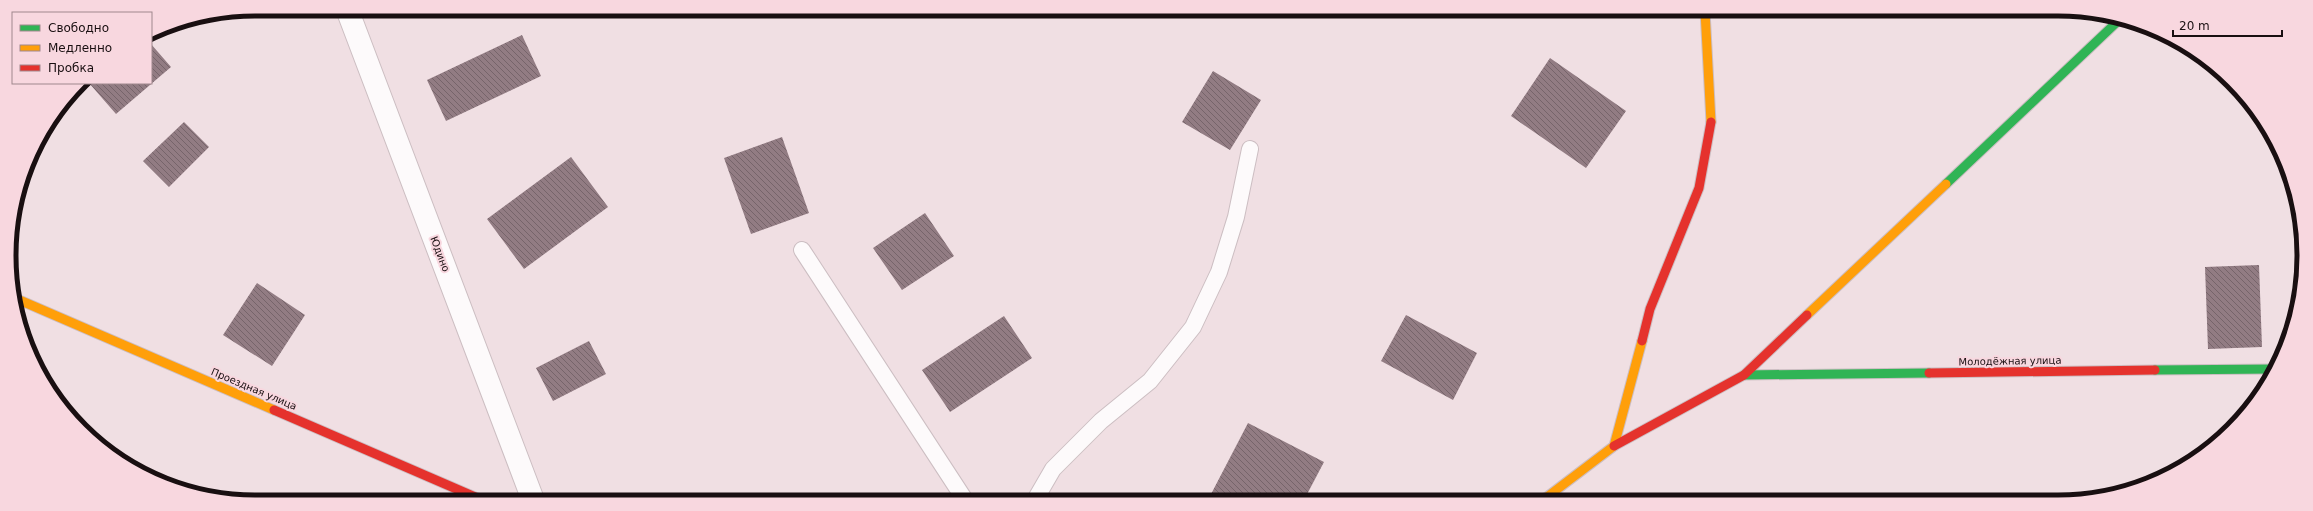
<svg xmlns="http://www.w3.org/2000/svg" width="2313" height="511" viewBox="0 0 2313 511" font-family="'DejaVu Sans',sans-serif">
<defs>
<pattern id="building-back-hatch" width="6" height="6" patternUnits="userSpaceOnUse"><rect width="6" height="6" fill="#927c83"/><path d="M-1 5l2 2M0 0l6 6M5-1l2 2" fill="none" stroke="#76646a"/></pattern>
</defs>
<rect width="100%" height="100%" fill="#f0dfe3"/>
<path fill="url(#building-back-hatch)" d="M522,35L541,76L446,121L427,80Z
M151,44L171,67L116,114L89,83H151Z
M1550,58L1626,111L1586,168L1511,116Z
M1213,71L1261,100L1230,150L1182,122Z
M184,122L209,147L169,187L143,161Z
M782,137L809,213L751,234L724,158Z
M571,157L608,207L524,269L487,219Z
M925,213L954,256L902,290L873,248Z
M2259,265L2262,347L2208,349L2205,267Z
M257,283L305,315L272,366L223,335Z
M1406,315L1477,353L1453,400L1381,361Z
M1004,316L1032,358L950,412L922,370Z
M589,341L606,374L553,401L536,368Z
M1248,423L1324,462L1304,500L1209,498Z"/>
<g fill="none" stroke-linecap="round" stroke-linejoin="round">
<g stroke="#ccbec2" stroke-width="18">
<path id="lane" d="M802,250L965,500
M1035,500L1053,469L1101,421L1150,381L1193,327L1219,272L1236,217L1250,149"/>
</g>
<g stroke="#ccbec2" stroke-width="24">
<path id="street" d="M347,9L533,500"/>
</g>
<g stroke="#ccbec2" stroke-width="11">
<path id="fast" d="M1946,184L2118,21
M2155,370L2275,369
M1744,375L1929,373"/>
</g>
<g stroke="#ccbec2" stroke-width="11">
<path id="slow" d="M1705,11L1711,122
M17,299L274,410
M1807,315L1946,184
M1543,500L1614,446L1642,341"/>
</g>
<g stroke="#ccbec2" stroke-width="11">
<path id="jam" d="M1642,341L1650,309L1699,188L1711,122
M1929,373L2155,370
M274,410L482,500
M1614,446L1744,375L1807,315"/>
</g>
<use href="#lane" stroke="#fdfafb" stroke-width="16"/>
<use href="#street" stroke="#fdfafb" stroke-width="22"/>
<use href="#fast" stroke="#30b455" stroke-width="9"/>
<use href="#slow" stroke="#ff9f0a" stroke-width="9"/>
<use href="#jam" stroke="#e5322d" stroke-width="9"/>
</g>
<g text-anchor="middle" dominant-baseline="central" stroke-width="4" stroke-linejoin="round" paint-order="stroke">
<g font-size="10" fill="#190f11" stroke="#f8d7df">
<text transform="translate(440 254) rotate(69)">Юдино</text>
<text transform="translate(2010 361) rotate(-1)">Молодёжная улица</text>
<text transform="translate(254 389) rotate(23)">Проездная улица</text>
</g>
</g>
<path d="M0 0H2313V511H0ZM255 16H2058A239 239 0 0 1 2297 255V256A239 239 0 0 1 2058 495H255A239 239 0 0 1 16 256V255A239 239 0 0 1 255 16Z" fill="#f8d7df" fill-rule="evenodd"/>
<path fill="none" stroke="#190f11" stroke-width="5" d="M255 16H2058A239 239 0 0 1 2297 255V256A239 239 0 0 1 2058 495H255A239 239 0 0 1 16 256V255A239 239 0 0 1 255 16Z"/>
<rect x="12" y="12" width="140" height="72" fill="#f8d7df" stroke="#9f878d"/>
<rect x="20" y="25" width="20" height="6" fill="#30b455" stroke="#9f878d"/>
<text x="48" y="32" font-size="12" fill="#190f11">Свободно</text>
<rect x="20" y="45" width="20" height="6" fill="#ff9f0a" stroke="#9f878d"/>
<text x="48" y="52" font-size="12" fill="#190f11">Медленно</text>
<rect x="20" y="65" width="20" height="6" fill="#e5322d" stroke="#9f878d"/>
<text x="48" y="72" font-size="12" fill="#190f11">Пробка</text>
<path d="M2173 30v6h109v-6" fill="none" stroke="#190f11" stroke-width="2"/>
<text x="2179" y="30" font-size="12" fill="#190f11" stroke="#f8d7df" stroke-width="3" paint-order="stroke">20 m</text>
</svg>
